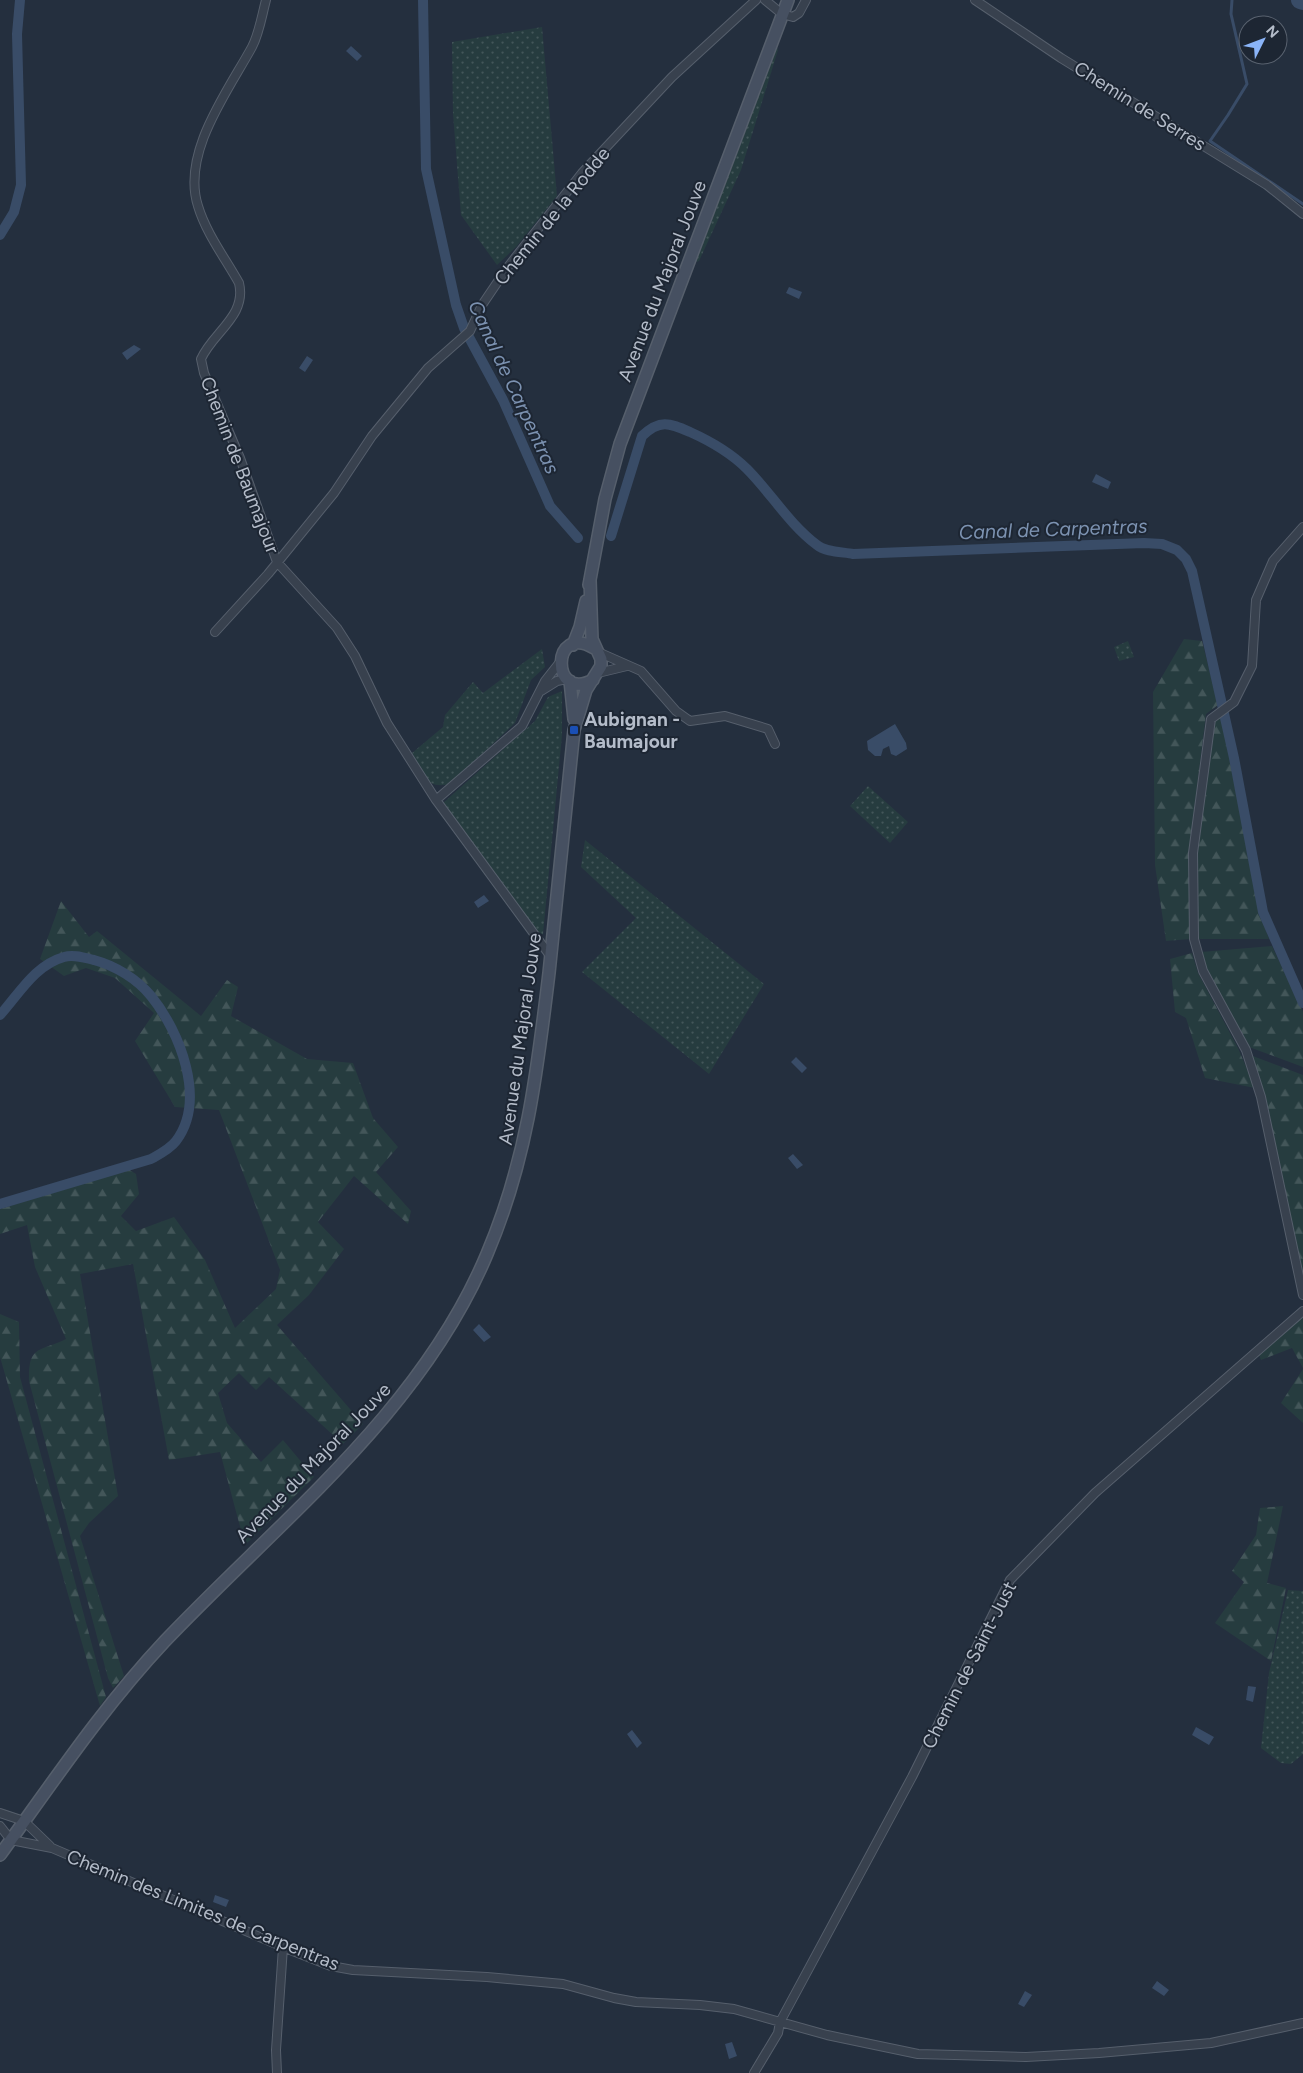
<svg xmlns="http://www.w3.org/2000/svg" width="1303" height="2073" viewBox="0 0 1303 2073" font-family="Figtree,sans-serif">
<defs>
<pattern id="grass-dots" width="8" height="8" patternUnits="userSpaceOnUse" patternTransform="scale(1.25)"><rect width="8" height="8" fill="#263c3f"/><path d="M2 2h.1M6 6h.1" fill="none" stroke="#435659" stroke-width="1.8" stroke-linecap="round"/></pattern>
<pattern id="forest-firs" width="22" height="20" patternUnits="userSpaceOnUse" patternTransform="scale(1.25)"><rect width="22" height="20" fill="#263c3f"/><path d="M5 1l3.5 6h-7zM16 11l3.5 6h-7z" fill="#435659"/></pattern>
</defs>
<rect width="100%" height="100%" fill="#242f3e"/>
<path fill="url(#grass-dots)" d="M542,27L557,196L516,247L497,265L461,215L453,114L452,42Z
M777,48L778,50L741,170L699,261L696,262Z
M1128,641L1134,657L1119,661L1114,647Z
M542,649L545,667L531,680L515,723L450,784C424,790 423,772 412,753L443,727L445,715L473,682L483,693Z
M562,691V735L543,934L538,936L443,803L535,721L548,697Z
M868,786L908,822L890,843L850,806Z
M585,840L764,984L709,1074L582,972L636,918L581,867Z
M1288,1590L1303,1591V1754L1291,1764L1281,1763L1261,1748L1269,1673Z"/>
<path fill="url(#forest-firs)" d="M1184,639L1202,641L1218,705L1206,714L1189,852L1190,939L1166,941L1155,865L1153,692Z
M1222,715L1258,908L1269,939H1198L1196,857L1214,719Z
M61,901L89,937L97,931L201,1016L227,980L238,987L231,1016L307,1059L353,1063L373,1118L398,1147L376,1172L411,1211L408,1224L354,1176L318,1222L344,1249L309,1295L277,1325L363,1424L343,1444L269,1377L256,1390L239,1373L218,1393L227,1423L261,1462L283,1440L314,1477L245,1545L220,1452L169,1460L133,1264L80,1274L118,1496L89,1523L80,1536L124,1676L113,1688L108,1678L29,1381C28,1345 39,1352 66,1339L35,1267L27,1225L0,1234V1209L128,1169L136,1174L139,1194L121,1216L136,1231L174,1217L205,1260L235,1328L276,1289L280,1270L219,1110L175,1107L135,1041L154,1013L115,978L86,968L64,976L40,959Z
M1272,946L1303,1012V1067L1249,1047L1207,971L1201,952Z
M1192,953L1198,973L1238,1048L1255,1088L1205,1078L1186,1018L1175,1012L1170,959Z
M1250,1055L1303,1075V1278Z
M0,1314L19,1322L20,1377L106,1697L100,1706L0,1357Z
M1303,1315V1368L1292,1348L1261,1360L1259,1355Z
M1303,1369V1423L1281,1403Z
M1283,1506L1267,1583L1286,1588L1271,1661L1215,1623L1244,1582L1232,1571L1256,1535L1260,1508Z"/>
<path fill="#394c67" d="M351,46L362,56L357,61L346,51Z
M789,287L802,292L799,299L786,293Z
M134,345L141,349L127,360L122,353Z
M307,356L313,360L305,372L299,368Z
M1096,474L1111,482L1108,489L1092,482Z
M895,724L906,743L907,749L896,756L891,754L889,746L883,749L881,756H875L868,750L867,741Z
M484,895L489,901L478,908L474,902Z
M796,1057L807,1068L802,1073L791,1062Z
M793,1154L803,1165L797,1169L788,1158Z
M479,1324L491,1337L484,1342L473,1330Z
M1248,1686L1256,1687L1253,1702L1246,1700Z
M1196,1727L1214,1737L1209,1745L1192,1735Z
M632,1730L642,1743L637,1748L627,1734Z
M215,1895L229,1900L226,1907L213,1902Z
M1157,1981L1169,1990L1164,1996L1152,1988Z
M1025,1991L1032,1995L1024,2007L1018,2004Z
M732,2042L737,2056L729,2059L725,2044Z"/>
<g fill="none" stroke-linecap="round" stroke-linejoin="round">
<path stroke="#394c67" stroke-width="3" d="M1232,0L1231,14L1247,84L1228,115L1210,141L1303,204"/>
<path stroke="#394c67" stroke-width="10" d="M423,0L426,169L456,305L464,328L503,400L550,506L578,538
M0,235L14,212L21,185L17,34L20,0
M611,536L642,436C660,419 669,423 690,432C710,441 731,453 747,469C771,493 789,524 817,545C825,552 843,552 853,554L1144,543L1162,544L1177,550L1186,559L1192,571L1234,758L1263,912L1303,1003
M0,1015C19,994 35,965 64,957C74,954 85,958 94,960C116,966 137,979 151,996C180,1032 207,1100 176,1141C170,1149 160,1154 151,1159L0,1204"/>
<path stroke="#394c67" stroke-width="18" d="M1300,0L1303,1"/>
<g stroke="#565f6c" stroke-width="10">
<path id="street" d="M266,0C262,15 259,34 252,47C228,91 181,153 198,206C206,233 225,258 239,283C247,316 213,332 201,359L204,373L240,458L277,562L337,628L355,656L387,723L436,800L551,957
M765,0L782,14L793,17L799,13L806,0
M975,0L1061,58L1267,185L1303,214
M1303,527L1273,561L1256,600L1252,666L1234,702L1211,719L1193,853L1194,939L1203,971L1246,1050L1261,1097L1303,1295
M215,632L268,574L334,493L372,436L428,368L470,331L482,305L507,268L582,173L672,77L756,0
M598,652L641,671L676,711L690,721L725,716L768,729L775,744
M598,673L627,666
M541,691L557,681L567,679
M436,800L522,726L545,681L560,662
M0,1813L24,1821L50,1846
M0,1826L11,1840L52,1848L283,1947L331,1966L353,1970L487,1977L563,1984L614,1998L636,2002L700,2005L734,2009L827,2035L918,2054L1026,2057L1099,2053L1211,2043L1303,2023
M277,2073L276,2050L283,1947
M754,2073L778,2033L780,2022L912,1777L1010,1580L1095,1493L1303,1311"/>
</g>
<g stroke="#565f6c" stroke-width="14">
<path id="secondary" d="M589,585L605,499L620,444L788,0
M573,645L580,627L586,601
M593,680C550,703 551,622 594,648
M570,681L574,719
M0,1855C53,1782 103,1707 165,1641C280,1520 421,1412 487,1254C527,1160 537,1073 549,973C558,892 566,811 574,730L586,690L601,666V659L592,639L590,580"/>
</g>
<use href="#street" stroke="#38414e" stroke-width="8"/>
<use href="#secondary" stroke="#465061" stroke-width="11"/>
</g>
<rect fill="#1a4fb4" stroke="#1d2633" stroke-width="2" x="569" y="725" width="10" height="10" rx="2.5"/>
<g text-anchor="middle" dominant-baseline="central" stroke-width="4" stroke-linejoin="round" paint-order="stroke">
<g font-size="19" fill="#b4bcc9" stroke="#1d2633">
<text transform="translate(1140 106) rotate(32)">Chemin de Serres</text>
<text transform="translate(552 216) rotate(-51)">Chemin de la Rodde</text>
<text transform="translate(662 281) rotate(-69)">Avenue du Majoral Jouve</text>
<text transform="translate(240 465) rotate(69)">Chemin de Baumajour</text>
<text transform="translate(520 1039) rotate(-82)">Avenue du Majoral Jouve</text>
<text transform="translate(313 1463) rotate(-46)">Avenue du Majoral Jouve</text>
<text transform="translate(969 1665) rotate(-63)">Chemin de Saint-Just</text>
<text transform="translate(203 1910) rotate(22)">Chemin des Limites de Carpentras</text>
</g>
<g font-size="19" font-weight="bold" fill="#b4bcc9" stroke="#1d2633" text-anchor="start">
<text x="584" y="719">Aubignan -<tspan x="584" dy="22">Baumajour</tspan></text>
</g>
<g font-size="20" font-style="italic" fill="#7c92b1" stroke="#1d2633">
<text transform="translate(514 387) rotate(65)">Canal de Carpentras</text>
<text transform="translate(1053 529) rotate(-2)">Canal de Carpentras</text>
</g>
</g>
<g transform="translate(1263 40) rotate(48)"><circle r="24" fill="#1d2633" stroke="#59626f"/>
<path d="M0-4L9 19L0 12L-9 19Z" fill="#8ab4f8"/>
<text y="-8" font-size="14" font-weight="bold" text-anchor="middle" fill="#b4bcc9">N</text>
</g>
</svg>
